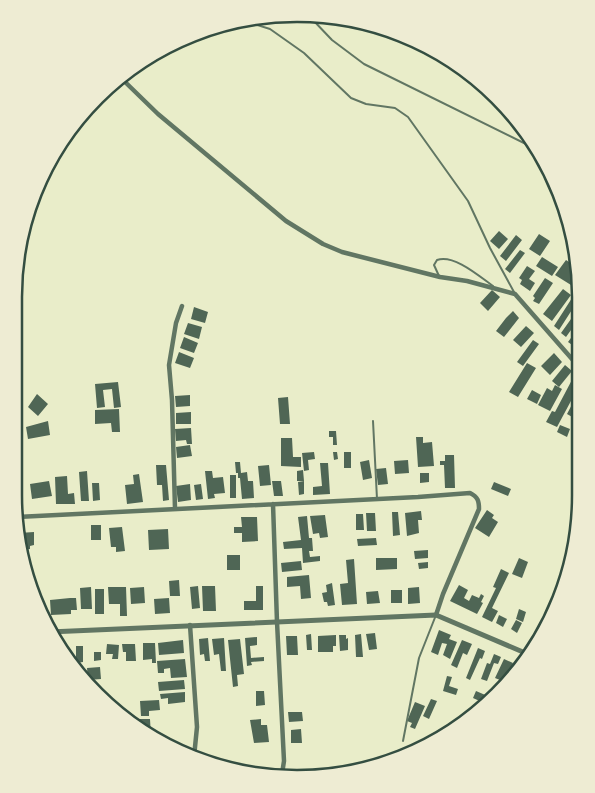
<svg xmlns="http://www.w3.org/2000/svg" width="595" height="793" viewBox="0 0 595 793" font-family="'Libre Baskerville',serif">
<rect width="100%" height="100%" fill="#e9edc9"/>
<path fill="#4f6655" d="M499,231L508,239L499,249L490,241Z
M539,234L550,241L540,256L529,249Z
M516,235L522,240L506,261L500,256Z
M520,250L525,253L510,273L505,269Z
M542,257L558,267L552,276L536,266Z
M566,260L575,266L572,271L578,275L571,285L555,275Z
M527,266L535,271L529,279L535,283L530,291L520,284L522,280L519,278Z
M545,278L553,283L539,304L533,301L535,298L533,296Z
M563,289L571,295L552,321L543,314Z
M492,290L500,297L488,311L480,303Z
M572,298L577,302L559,330L554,326Z
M194,307L208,312L205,323L191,319Z
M513,311L519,318L504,337L496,331L506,318Z
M571,319L576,323L566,337L561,333Z
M188,323L202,327L199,339L184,334Z
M526,326L534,333L521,347L513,340Z
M579,327V341L575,347L568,342Z
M184,337L198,343L194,353L180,348Z
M533,340L539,344L523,366L517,362Z
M179,352L194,358L190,368L175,363Z
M554,353L562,362L550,375L541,366Z
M527,363L536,368L518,397L509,392Z
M565,365L572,371L559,387L552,381Z
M574,376L579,379V386L557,427L546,422L552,411L555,412Z
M118,382L121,407L114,408L112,389L103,390L105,407L97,408L95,384Z
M555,385L562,389L550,411L538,405L547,388L552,391Z
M532,390L541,395L537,404L527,399Z
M579,391V408L574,418L567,414Z
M37,394L48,404L38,416L28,407Z
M190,395V406L176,407L175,396Z
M288,397L290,424H280L278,398Z
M119,409L120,432H112L111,423L95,424V410Z
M191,412V424H176V413Z
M48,421L50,435L28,439L26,427Z
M560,425L570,429L567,437L557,432Z
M191,428L192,444H187L186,440L176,441L175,429Z
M329,431H336L337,445H333V437H329Z
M416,437H423V443L432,442L434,466L418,467Z
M281,438H292L293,457H301V467L281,466Z
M190,445L192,456L177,458L176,447Z
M314,452L315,459L308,460L309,470L304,471L302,453Z
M333,452H337L338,459L334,460Z
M344,452H351V468H344Z
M576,454L579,455V473L575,471L577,469L571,466Z
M445,455H454L455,488H445L444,465H440V461H445Z
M369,460L372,478L363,480L360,462Z
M408,460L409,473L395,474L394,461Z
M235,462H240L241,473L247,472L248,481H253L254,498L242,499L240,478H238V473H236Z
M320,463H328L330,494L313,495V487L322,486Z
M156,465H166L169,500L163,501L162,485H157Z
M269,465L271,485L260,486L258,466Z
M386,468L388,484L378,485L376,469Z
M303,470L304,481H297V471Z
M87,471L89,501H81L79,472Z
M205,471H212L213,478L223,477L225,493L214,494L215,498L208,499Z
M420,473H429V482L420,483Z
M139,474L143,502L127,504L125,485L134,484L133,475Z
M230,475H236V498H230Z
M67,476L68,494L74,493L75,504H56L55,477Z
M49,481L52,496L32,499L30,484Z
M272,481H281L283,496H274Z
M304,481V494L299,495L298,482Z
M494,482L511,489L508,496L491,489Z
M92,483H99L100,500L93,501Z
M190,484L191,500L178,502L176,486Z
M201,484L203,499L196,500L194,485Z
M487,510L494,515L492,518L498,522L489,537L475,528Z
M421,511L422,520H418L419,533L407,536L405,513Z
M392,512H398L400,535L393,536Z
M366,513H375L376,531H367Z
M356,514H363L364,530H356Z
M325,515L328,537L320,538L319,533L313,534L310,516Z
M307,516L309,538H312L313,551H309L310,557L320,556V561L303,563L302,548L284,549L283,542L301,540L298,517Z
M241,517H257L258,541L242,542V533H234V527H242Z
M91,525H101V540H91Z
M122,527L125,551L116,552V547H111L109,528Z
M168,529L169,549L149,550L148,530Z
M34,532V545L30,546V549L21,550L19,533Z
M376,538L377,545L358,546L357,539Z
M428,550V558L415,559L414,551Z
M227,555H240V570H227Z
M376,558H397V569L376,570Z
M519,558L528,562L522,578L512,574Z
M354,559L357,604L342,605L340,584L348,583L346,560Z
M301,561L302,570L282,572L281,563Z
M428,562V568L419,569L418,563Z
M501,569L509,573L492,608L498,611L492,622L482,617L496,588L493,587Z
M309,575L311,598L301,599L300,586L287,587V577Z
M179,580L180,596H170L169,581Z
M332,583L335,605L328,606L327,602H324L322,593L327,592L326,585Z
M459,585L468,590L464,598L469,601L472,595L479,598L481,594L484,596L481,602L483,603L477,614L450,601Z
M198,586L200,608L192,609L190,587Z
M202,586H215L216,611H203Z
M256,586H263V610H244V601H256Z
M91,587L92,609H81L80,588Z
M108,587H126L127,616H120V604H109Z
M144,587L145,603L131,604L130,588Z
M419,587L420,603L408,604V588Z
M95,589H104V614H95Z
M391,590H402V603H391Z
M378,591L380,603L367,604L366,592Z
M70,598H76L77,610H71V614L51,615L50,600Z
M169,598L170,613L155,614L154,599Z
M519,609L526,612L523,622L516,619Z
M499,615L507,619L503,627L496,623Z
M516,620L522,623L517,633L511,629Z
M439,630L451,635L449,639L457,642L450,659L443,655L447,644L442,643L438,655L431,652Z
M375,633L377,649L369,650L366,634Z
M311,634L312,650H307L306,635Z
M361,634L363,657H356L355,635Z
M336,635V646H333V652H318V636Z
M339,635H346V639L348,638V650L340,651Z
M286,636H297L298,655H287Z
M257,637V645L250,646L251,658L264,657V661L251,662L252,665L247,666L245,638Z
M208,638L210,661H205L204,654L200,655L199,639Z
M224,638L226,671H221L219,654L214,655L212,639Z
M240,639L244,674L237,675L238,686L233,687L228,640Z
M183,640L184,653L159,655L158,643Z
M462,640L472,644L467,655L463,653L457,668L451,665Z
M143,643H155L156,663H152V659L143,660Z
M107,644L119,645L118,659H112L113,654H106Z
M122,644H135L136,661H126V652H123Z
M76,646H83V662L76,663Z
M478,648L485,651L482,659L480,658L470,680L466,678Z
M94,652H101V660L94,661Z
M494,654L501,657L498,664L494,663L487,681L481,679L487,663L490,664Z
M185,659L187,677L171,678L170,668L164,669V673H158L157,661Z
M504,659L513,663L505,682L495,678Z
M100,667L101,679L88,680L87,668Z
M447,676L452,677L449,686L458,689L456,695L443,691Z
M184,680L185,689L159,691L158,682Z
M256,691H264L265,705L256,706Z
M476,691L490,697L486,704L473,698Z
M185,692V702L168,704V698L161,699L160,694Z
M431,699L437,701L429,719L423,716Z
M159,700L160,710L149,711V716H141L140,701Z
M415,702L425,706L415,729L410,727L412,723L407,721Z
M288,712H302L303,721L289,722Z
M137,719H150L151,736L138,727Z
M261,719V725H267L269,742L254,743L250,720Z
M301,729L302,743H291V730Z
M156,735H162L163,744L156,739Z
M410,748L417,750L407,755Z
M395,755L402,758L392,763Z"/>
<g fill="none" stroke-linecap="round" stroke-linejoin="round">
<path stroke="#617663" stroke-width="2" d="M312,19L332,40L364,64L538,150
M241,20L270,29L304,53L351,98L366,104L395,108L408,117L468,201L490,248L514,292
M439,276L434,265L437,260C454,254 479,276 493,286
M373,421L377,499
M403,741L419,658L436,615
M282,774L291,777
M296,777H322"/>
<path stroke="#617663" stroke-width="4.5" d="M122,79L158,114L286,221L323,244L342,252L440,277L467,281L515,294L579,367
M175,509L172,400L169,365L176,323L182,306
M17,517L418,497L470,493C478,497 479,501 479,509L443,594L436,615
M190,625L197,727L194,757
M271,776L282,774L284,761L277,622L273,504"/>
<path stroke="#617663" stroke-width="5" d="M49,632L436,615L530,655"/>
</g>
<path d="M0 0H595V793H0ZM297 22H297A275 275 0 0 1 572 297V495A275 275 0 0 1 297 770H297A275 275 0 0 1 22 495V297A275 275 0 0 1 297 22Z" fill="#eeecd3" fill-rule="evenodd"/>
<path fill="none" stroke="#344e41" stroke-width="2.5" d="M297 22H297A275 275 0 0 1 572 297V495A275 275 0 0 1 297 770H297A275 275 0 0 1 22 495V297A275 275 0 0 1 297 22Z"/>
</svg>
